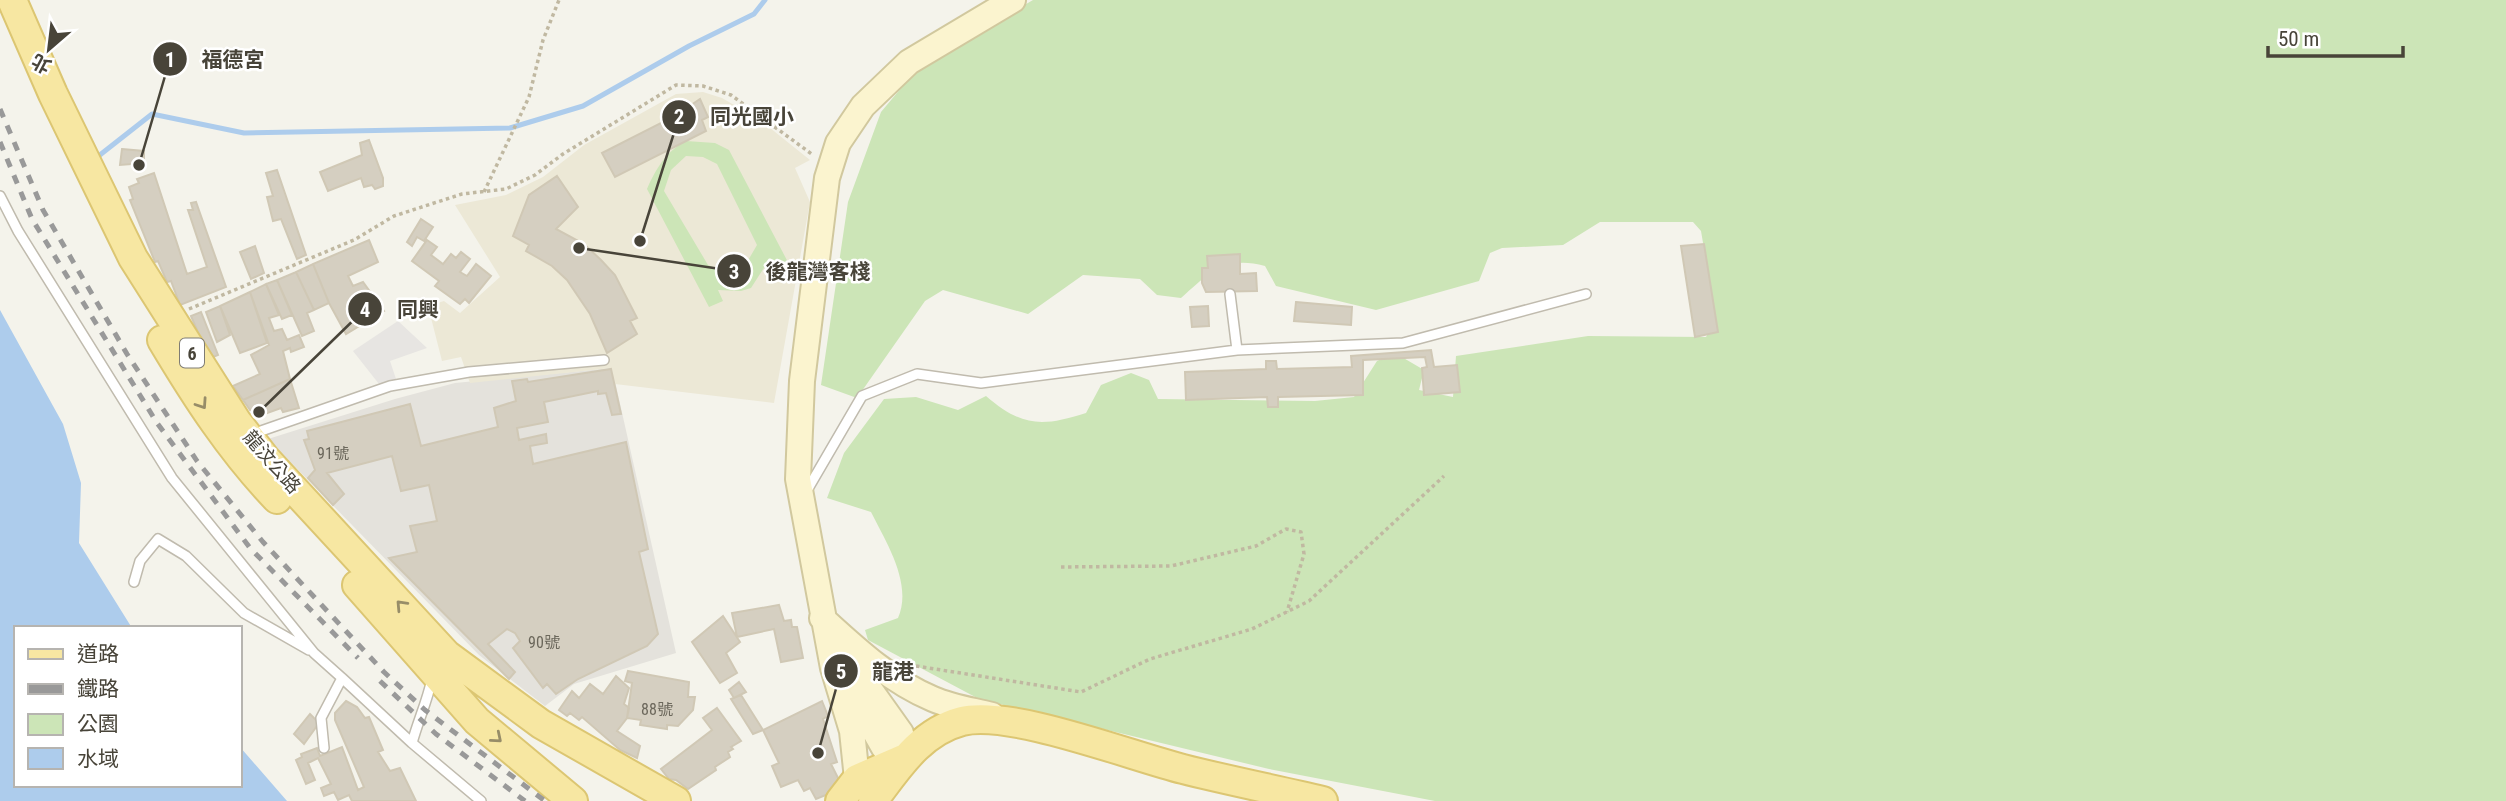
<svg xmlns="http://www.w3.org/2000/svg" width="2506" height="801" viewBox="0 0 2506 801" font-family="'Roboto Condensed','Noto Sans TC',sans-serif">
<rect width="100%" height="100%" fill="#f4f3eb"/>
<path fill="#e4e2dc" d="M612,368L676,653L574,684L545,706L479,655L268,439L395,399L455,383Z"/>
<path fill="#ece8d6" d="M703,92L722,98L760,120L810,160L795,168L810,202L774,403L615,384L611,368L470,383L461,357L442,361L428,306L444,301L460,313L500,277L455,205L506,195L543,177L584,145L676,94Z"/>
<path fill="#cce5b7" fill-rule="evenodd" d="M1033,0H2506V801H1435L1269,769L979,699L868,640L865,630L898,618C913,584 886,542 871,512L827,498L844,453L884,399L916,397L958,410L986,396C1022,427 1042,427 1086,413L1101,385L1131,373L1149,380L1158,399L1315,401L1354,397L1377,361L1395,353L1424,370L1419,390L1453,397L1456,356L1588,336L1706,337L1716,319L1701,231L1693,222H1600L1563,245L1502,248L1490,253L1479,281L1376,310L1276,286L1265,266C1225,255 1209,273 1181,298L1157,295L1140,279L1083,275L1028,314L943,290L925,301L857,398L821,385L848,202L881,112L918,68Z
M686,141L715,143L729,150L790,266L776,272L769,260L751,288L741,291L718,290L723,301L709,307L647,189C656,169 666,151 686,141ZM686,156L703,157L717,164L757,245L743,269H718L708,265L664,191L671,170Z"/>
<path fill="#e7e5e2" d="M398,321L427,348L390,361L397,382L379,384L353,351Z"/>
<path fill="#adccec" d="M0,310L63,424L81,483L79,543L132,628H16V785H240V747L287,801H0Z"/>
<g fill="none" stroke-linecap="round" stroke-linejoin="round">
<path stroke="#adccec" stroke-width="5" d="M96,158L152,114L244,133L510,128L583,106L689,46L754,14L765,0"/>
</g>
<path fill="#d5cfc1" stroke="#d0c8b5" stroke-width="2" d="M700,99L708,117L702,120L706,131L615,177L602,153L675,116Z
M369,140L383,178V186L375,189L372,185L364,187L361,178L328,191L320,172L362,155L360,143Z
M122,149L144,151V163L120,165Z
M277,170L306,255L297,259L281,219L273,221L267,197L273,196L266,173Z
M154,173L187,274L207,267L188,210H193L191,203L196,202L226,287L180,305L171,281L167,282L158,261L155,262L130,200L133,199L129,187L139,183L137,179Z
M557,176L578,207L556,229L584,244L601,260L615,275L637,318L630,321L637,334L607,353L590,314L567,280L552,266L526,251L529,245L513,236L529,195Z
M421,219L433,227L424,241L417,237L412,246L407,242Z
M369,240L378,262L348,276L353,286L363,282L384,311L346,334L329,303L313,264Z
M427,240L437,247L431,255L443,264L451,254L456,258L461,252L470,259L460,272L467,276L476,264L491,276L469,303L465,299L460,304L435,286L439,281L412,261Z
M1704,244L1718,332L1695,337L1681,246Z
M255,246L264,273L251,279L240,252Z
M1240,254V274L1256,273L1257,291L1206,292L1202,283V268H1208L1207,256Z
M313,264L329,303L314,310L296,272Z
M296,272L314,310L307,313L314,331L302,336L277,280Z
M277,280L292,315L282,319L266,284Z
M266,284L279,315L269,318L274,331L282,329L287,340L299,335L304,347L291,352L290,348L283,351L290,379L243,400L233,386L260,374L251,355L269,345L250,292Z
M250,292L267,343L240,353L220,306Z
M1296,302L1352,307L1351,325L1294,321Z
M220,306L230,335L217,342L206,312Z
M1208,306L1209,326L1192,327L1190,307Z
M201,312L218,355L213,357L202,342L191,316Z
M1431,350L1434,367L1457,365L1460,392L1424,395L1422,368L1427,367L1425,357L1363,360V395L1278,397V407H1268L1267,397L1186,400L1185,372L1266,369V361H1276L1277,369L1352,367L1351,356Z
M611,369L621,414L612,415L606,393L598,394V391L544,402L548,422L517,428L519,440L546,434L547,443L530,446L533,464L626,442L648,549L639,552L658,634L647,646L578,679L556,694L547,684L543,688L513,648L520,641L515,633L507,629L488,644L515,672L509,679L389,558L417,552L410,526L437,521L429,485L401,491L392,456L327,473L344,494L333,505L308,478L315,470L304,440L309,439L307,431L410,404L421,446L498,427L494,408L516,401L512,381L527,379L528,382Z
M290,379L299,408L283,412L281,408L259,416L255,407L250,410L243,400Z
M779,605L784,621L791,620L792,627H797L803,658L781,662L774,629L737,637L732,613Z
M723,616L740,642L726,653L737,673L720,683L692,642Z
M628,671L689,682L688,697H695L693,710L678,726L667,725V729L640,725L641,720L627,718L632,683L625,681Z
M616,676L629,688L624,704L629,708L627,718L617,731L640,746L637,758L620,750L582,717L579,720L570,713L567,716L559,710L572,691L579,698L590,684L603,694Z
M739,682L746,692L734,698L729,690Z
M741,695L763,730L753,734L731,699Z
M346,701L357,707L365,718L369,717L383,750L378,752L390,771L400,768L416,801H352L349,795L338,800L334,792L324,796L321,788L331,784L318,758L308,763L315,780L306,784L296,760L302,757L301,754L317,748L320,756L342,747L358,790L364,787L335,720V713Z
M822,701L828,716L823,719L837,762L831,764L843,788L816,799L810,788L804,791L798,780L781,787L772,766L779,763L763,730Z
M717,708L741,741L731,747L733,749L728,752L730,757L715,767L716,770L688,789L676,780L669,779L661,769L712,730L703,718Z
M310,714L319,723L304,744L294,734Z"/>
<g fill="none" stroke-linecap="round" stroke-linejoin="round">
<g stroke="#c0bbae" stroke-width="12">
<path id="lane" d="M0,196L18,231L172,478L314,653L342,678
M1230,294L1237,350
M255,441L261,431L390,386L469,372L604,360
M806,492L862,396L917,374L981,383L1237,350L1403,343L1586,294
M134,582L140,561L158,539L186,556L244,613L309,650
M412,743C418,721 427,702 432,679
M324,748L321,718L342,678L412,743L481,801"/>
</g>
<g stroke="#d1c89e" stroke-width="28">
<path id="secondary" d="M822,618C856,649 890,681 933,699C951,707 972,710 992,715
M837,643L901,733L906,758
M851,690L884,748L906,758
M857,779L852,731L833,668L798,479L802,381L827,178L838,143L863,106L909,62L1013,0"/>
</g>
<g stroke="#dcc672" stroke-width="32">
<path id="primary" d="M12,0L53,94L133,258L237,422L266,459L447,655L541,724L676,801
M162,340C196,397 231,451 277,499
M357,585L477,721L573,801
M840,801L857,779L903,759
M873,801C898,768 920,732 962,721C1010,709 1131,756 1183,769C1230,781 1277,790 1323,801"/>
</g>
<path stroke="#c0b8a1" stroke-width="3.5" stroke-dasharray="3.5 3.5" stroke-linecap="butt" d="M484,192L529,97L543,40L559,0
M189,309L354,240L394,216L462,194L506,189L535,175L563,154L676,85L703,86L731,95L813,155
M1061,567L1171,566L1256,546L1286,529L1301,532L1304,554L1287,612
M916,666L1081,692L1150,659L1252,629L1309,601L1444,476"/>
<use href="#lane" stroke="#fff" stroke-width="9"/>
<use href="#secondary" stroke="#fbf4cf" stroke-width="24"/>
<use href="#primary" stroke="#f7e7a2" stroke-width="28"/>
<path stroke="#999" stroke-width="5" stroke-dasharray="9 9" stroke-linecap="butt" d="M0,109L43,210L127,354L197,461L263,542L384,672L425,710L545,801
M0,142L32,219L157,423L250,548L358,658
M380,681L436,734L525,801"/>
</g>
<defs><path id="oneway-chevron" d="M-2-3.5L2.5 0L-2 3.5" fill="none" stroke-width="1.6" stroke-linecap="round" stroke-linejoin="round" transform="scale(1.75)"/></defs>
<g stroke="#978d68">
<use href="#oneway-chevron" transform="translate(202 404) rotate(56)"/>
<use href="#oneway-chevron" transform="translate(401 605) rotate(-133)"/>
<use href="#oneway-chevron" transform="translate(497 738) rotate(40)"/>
</g>
<g text-anchor="middle" dominant-baseline="central" stroke-width="5" stroke-linejoin="round" paint-order="stroke">
<g font-size="16" fill="#6b675b">
<text x="333" y="453">91號</text>
<text x="544" y="642">90號</text>
<text x="657" y="709">88號</text>
</g>
<rect fill="#fff" stroke="#7f7c74" stroke-width="2" x="180" y="338.5" width="24" height="29" rx="5"/>
<g font-size="18" font-weight="bold" fill="#484439">
<text x="192" y="353">6</text>
</g>
<g font-size="19" fill="#484439" stroke="#fff">
<text transform="translate(272 462) rotate(49)">龍汶公路</text>
</g>
</g>
<path fill="none" stroke="#484439" stroke-width="2.5" d="M139 165L170 59M640 241L679 117M579 248L734 271M259 412L365 309M818 753L841 671"/>
<g fill="#484439" stroke="#fff" stroke-width="2.5">
<circle cx="139" cy="165" r="7"/>
<circle cx="640" cy="241" r="7"/>
<circle cx="579" cy="248" r="7"/>
<circle cx="259" cy="412" r="7"/>
<circle cx="818" cy="753" r="7"/>
<circle cx="170" cy="59" r="18"/>
<circle cx="679" cy="117" r="18"/>
<circle cx="734" cy="271" r="18"/>
<circle cx="365" cy="309" r="18"/>
<circle cx="841" cy="671" r="18"/>
</g>
<g font-size="21" text-anchor="middle" font-weight="bold" fill="#fff">
<text x="170" y="67">1</text>
<text x="679" y="124">2</text>
<text x="734" y="279">3</text>
<text x="365" y="317">4</text>
<text x="841" y="679">5</text>
</g>
<g font-size="21" text-anchor="middle" font-weight="bold" fill="#484439" stroke="#fff" stroke-width="5" stroke-linejoin="round" paint-order="stroke">
<text x="233" y="67">福德宮</text>
<text x="752" y="124">同光國小</text>
<text x="818" y="279">後龍灣客棧</text>
<text x="418" y="317">同興</text>
<text x="893" y="679">龍港</text>
</g>
<rect x="14" y="626" width="228" height="161" fill="#ffffff" stroke="#b6b4b0" stroke-width="2"/>
<rect x="28" y="649" width="35" height="10" fill="#f7e7a2" stroke="#b6b4b0" stroke-width="2"/>
<text x="77" y="661" font-size="21" fill="#484439">道路</text>
<rect x="28" y="684" width="35" height="10" fill="#999999" stroke="#b6b4b0" stroke-width="2"/>
<text x="77" y="696" font-size="21" fill="#484439">鐵路</text>
<rect x="28" y="714" width="35" height="21" fill="#cce5b7" stroke="#b6b4b0" stroke-width="2"/>
<text x="77" y="731" font-size="21" fill="#484439">公園</text>
<rect x="28" y="748" width="35" height="21" fill="#adccec" stroke="#b6b4b0" stroke-width="2"/>
<text x="77" y="766" font-size="21" fill="#484439">水域</text>
<g transform="translate(49 49) rotate(208)" stroke="#ffffff" stroke-width="5" paint-order="stroke">
<path d="M0-5L12 26L0 18L-12 26Z" fill="#484439"/>
<text y="-10" font-size="19" font-weight="bold" text-anchor="middle" fill="#484439">北</text>
</g>
<path d="M2268 46v10h135v-10" fill="none" stroke="#484439" stroke-width="3.5"/>
<text x="2278" y="46" font-size="21" fill="#484439" stroke="#ffffff" stroke-width="5" paint-order="stroke">50 m</text>
</svg>
